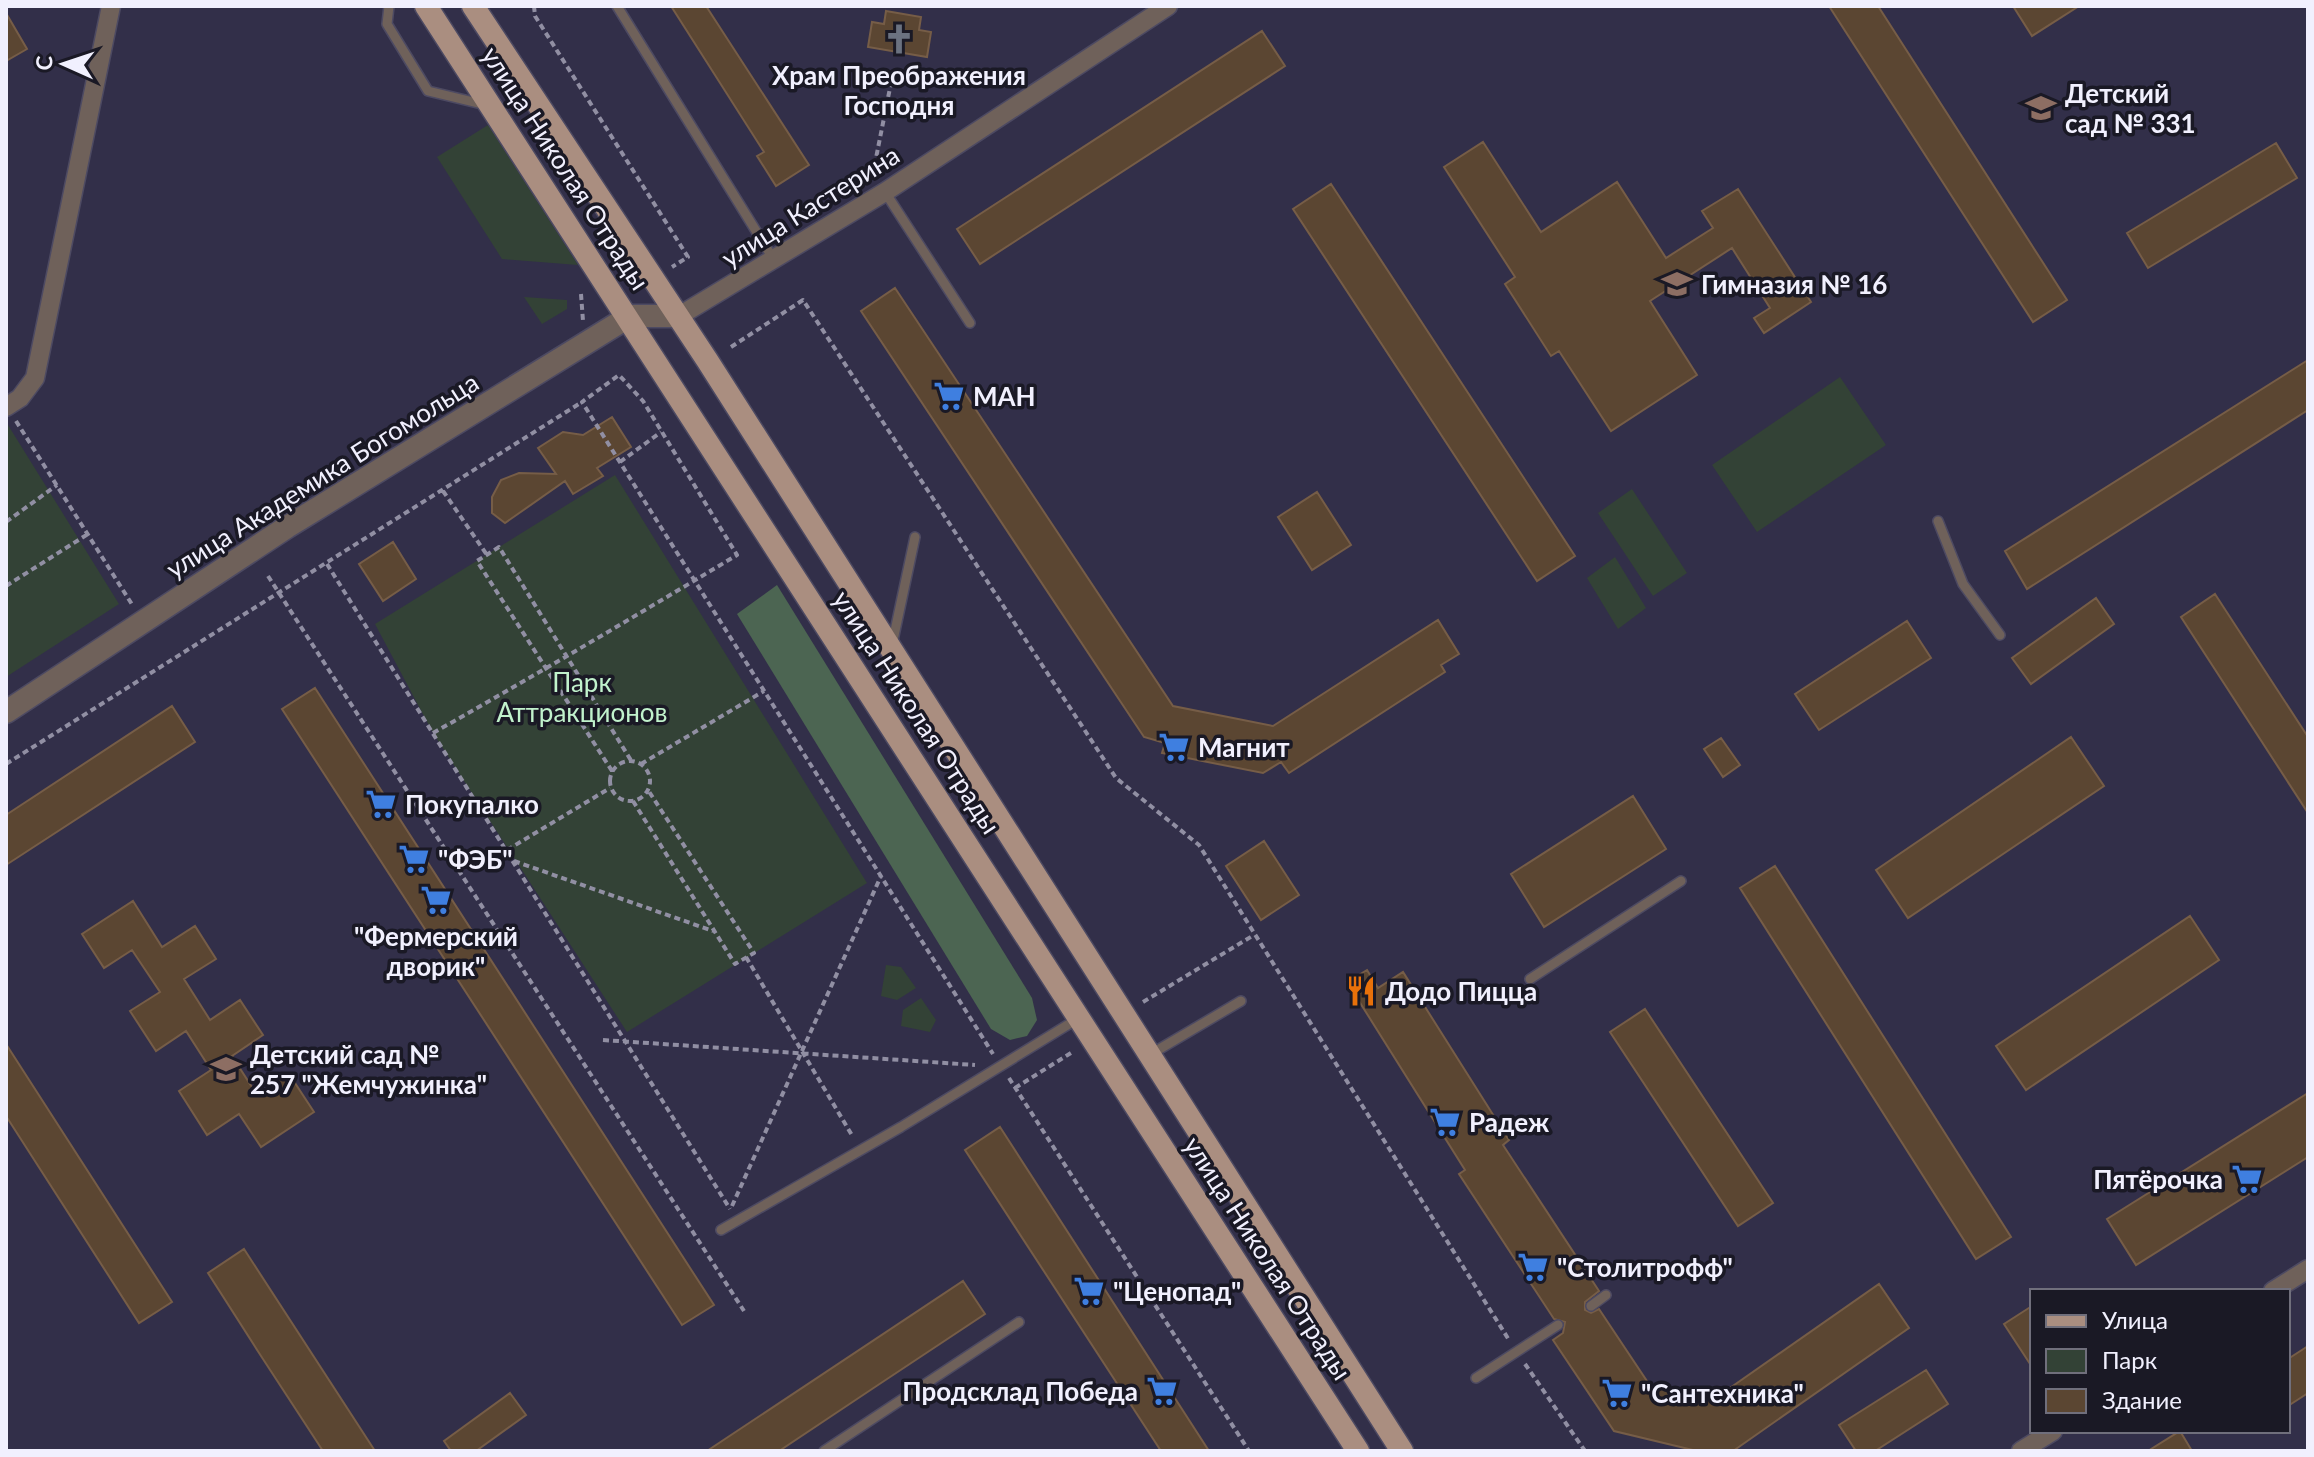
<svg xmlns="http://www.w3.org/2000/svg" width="2314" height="1457" viewBox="0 0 2314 1457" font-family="Lato,sans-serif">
<rect width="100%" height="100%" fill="#322f49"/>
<path fill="#334236" d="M488,125L578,265L502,259L437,157Z
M524,297L567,300V309L542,324Z
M1840,377L1886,445L1757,532L1712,465Z
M8,425L119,604L6,677V426Z
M615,475L867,883L627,1032L433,733L375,624Z
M1632,489L1687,573L1653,596L1598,513Z
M1615,557L1646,608L1618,629L1587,578Z
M886,965L901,967L916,988L897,1000L881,996Z
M921,998L936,1020L930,1032L901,1026L903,1010Z"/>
<path fill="#4c6552" d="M777,585L1032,998L1037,1020L1027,1036L1010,1040L991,1029L737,614Z"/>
<path fill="#5b4632" stroke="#765d47" stroke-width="2" d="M671,6H706L809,165L776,186L757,156L764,152Z
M1829,6H1878L2067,300L2033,322Z
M2013,6H2079L2032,36Z
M886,11L921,17L919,30L931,32L927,57L868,47L872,22L884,24Z
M6,13L27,49L6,61Z
M1262,31L1285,66L980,264L957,229Z
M1483,142L1541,232L1617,182L1666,258L1713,228L1702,211L1738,189L1811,302L1764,333L1754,318L1770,308L1732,248L1650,301L1697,375L1611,431L1559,351L1551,356L1505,284L1515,277L1444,167Z
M2276,143L2297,178L2148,268L2127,233Z
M1331,184L1575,556L1537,581L1293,209Z
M895,288L1173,706L1273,726L1438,620L1459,654L1441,665L1445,672L1289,773L1281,762L1263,773L1162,753L1165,743L1144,737L861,311Z
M2308,360V410L2027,589L2005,551Z
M612,417L631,447L597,468L603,476L573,494L565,481L505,523L492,513V497L501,480L519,473L556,474L538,448L563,432L583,435Z
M1317,492L1351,545L1312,570L1278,517Z
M393,542L416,579L383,601L359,564Z
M2215,594L2308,737V813L2181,617Z
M2096,598L2114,624L2031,684L2012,658Z
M1907,621L1931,658L1819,730L1795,694Z
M315,688L714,1305L682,1325L282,709Z
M172,706L195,742L6,865V815Z
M2071,737L2104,786L1908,918L1876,870Z
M1721,738L1740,765L1723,777L1704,749Z
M1633,796L1666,849L1544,927L1511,874Z
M1264,841L1299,895L1261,920L1226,866Z
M1775,866L2011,1237L1976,1259L1740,888Z
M133,901L162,947L195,926L216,959L184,979L210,1020L240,1000L263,1035L232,1056L257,1095L289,1074L314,1112L261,1147L239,1114L207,1135L179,1091L211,1070L186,1031L156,1051L130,1011L160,992L132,950L104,968L82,934Z
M2190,916L2219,960L2026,1090L1996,1046Z
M1367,970L1378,988L1403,972L1509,1140L1503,1145L1599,1291L1585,1302V1310L1591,1313L1599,1309L1649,1384L1717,1397L1879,1284L1909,1328L1733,1451H1697L1614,1431L1553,1340L1563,1333L1565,1322L1554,1319L1459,1174L1465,1170L1347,982Z
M1645,1009L1773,1203L1738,1226L1610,1032Z
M6,1044L172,1302L139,1323L6,1116Z
M2308,1093V1157L2136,1265L2107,1219Z
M1000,1127L1209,1451H1161L965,1150Z
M244,1249L375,1451H323L261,1356L208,1273Z
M963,1281L985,1314L875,1387L779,1451H707Z
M2032,1306V1367L2004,1324Z
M2308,1346V1393L2288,1406V1359Z
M1926,1370L1948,1404L1875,1451H1856L1839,1425Z
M510,1393L526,1415L476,1451H451L444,1441Z
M2180,1431L2192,1451H2148Z"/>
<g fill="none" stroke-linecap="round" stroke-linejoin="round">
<g stroke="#4d4a62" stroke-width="12">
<path id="service" d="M389,6L387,24L428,91L486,105
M617,6L774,260
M885,192L970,323
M1938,521L1963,584L2000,635
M892,645L915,537
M1530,979L1681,881
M1151,1054L1241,1001
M721,1230L901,1127L1079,1018
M1591,1306L1606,1295
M1476,1378L1558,1325
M824,1451L1019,1322"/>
</g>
<g stroke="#4d4a62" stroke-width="21">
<path id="minor" d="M679,316L885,192L1168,6
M6,407L20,398L35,378L111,6
M2273,1291L2308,1269
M2021,1451L2053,1431"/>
</g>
<g stroke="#4d4a62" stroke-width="25">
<path id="tertiary" d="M6,712L287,527L630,316H679"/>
</g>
<g stroke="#4d4a62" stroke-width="25">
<path id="primary" d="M426,6L1358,1451
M473,6L707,360L1402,1451"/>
</g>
<path stroke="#918fa3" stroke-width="4" stroke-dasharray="6 4" stroke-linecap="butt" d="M534,6L535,16L688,257L672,267
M879,175L875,163L893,73
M581,294L583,321
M731,347L803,300L1116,778L1199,845L1509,1340
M16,421L133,606
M620,462L661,432
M443,491L487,555
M6,522L57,485
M327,564L730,1209
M268,576L744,1311
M6,586L88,534
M433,733C536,675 637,615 737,555L643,401L619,375L582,402L993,1054
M610 781a20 20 0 1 1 40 0a20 20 0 1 1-40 0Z
M6,764L582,402
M641,764L764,691
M612,771L477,561L499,547L632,762
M633,801L735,964L754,953L648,790
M507,850L610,788
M514,861L713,931
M746,957L853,1137
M1143,1002L1254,935
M603,1040L975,1065
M1009,1078L1249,1451
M1015,1088L1074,1051
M732,1206L881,876
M1525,1364L1585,1451"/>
<use href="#service" stroke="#6f615a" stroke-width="9"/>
<use href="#minor" stroke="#6f615a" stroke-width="18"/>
<use href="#tertiary" stroke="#6f615a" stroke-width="22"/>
<use href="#primary" stroke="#aa8e80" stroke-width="22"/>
</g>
<defs>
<g id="church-bare" transform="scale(2.4)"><path d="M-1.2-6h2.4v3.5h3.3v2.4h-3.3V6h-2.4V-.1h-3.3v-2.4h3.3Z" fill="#6b7280" stroke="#1a1925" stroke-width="2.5" paint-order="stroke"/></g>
<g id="school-bare" transform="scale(2.4)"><path d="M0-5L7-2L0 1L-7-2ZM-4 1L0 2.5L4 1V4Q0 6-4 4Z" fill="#8d6e63" stroke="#1a1925" stroke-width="2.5" paint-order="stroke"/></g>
<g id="supermarket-bare" transform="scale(2.4)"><path d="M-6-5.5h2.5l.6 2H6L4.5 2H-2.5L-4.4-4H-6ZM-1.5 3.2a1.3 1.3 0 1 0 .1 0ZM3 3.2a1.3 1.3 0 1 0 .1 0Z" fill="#3f7fe0" stroke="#1a1925" stroke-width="2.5" paint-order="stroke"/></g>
<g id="restaurant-bare" transform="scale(2.4)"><path d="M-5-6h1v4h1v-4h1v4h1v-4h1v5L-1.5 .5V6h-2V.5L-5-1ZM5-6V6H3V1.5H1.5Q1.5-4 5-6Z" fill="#e8710a" stroke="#1a1925" stroke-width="2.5" paint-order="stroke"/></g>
</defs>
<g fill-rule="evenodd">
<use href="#church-bare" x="899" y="39"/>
<use href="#school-bare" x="2041" y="108"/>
<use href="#school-bare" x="1677" y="284"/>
<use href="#supermarket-bare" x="949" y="396"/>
<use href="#supermarket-bare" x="1174" y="747"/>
<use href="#supermarket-bare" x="381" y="804"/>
<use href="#supermarket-bare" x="414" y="859"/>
<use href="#supermarket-bare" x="436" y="900"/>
<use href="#restaurant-bare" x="1361" y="991"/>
<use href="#school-bare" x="226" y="1069"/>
<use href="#supermarket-bare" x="1445" y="1122"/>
<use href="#supermarket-bare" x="2247" y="1179"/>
<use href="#supermarket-bare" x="1533" y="1267"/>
<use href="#supermarket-bare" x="1089" y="1291"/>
<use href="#supermarket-bare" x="1162" y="1391"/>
<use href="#supermarket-bare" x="1617" y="1393"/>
</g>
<g text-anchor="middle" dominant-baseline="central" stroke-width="7" stroke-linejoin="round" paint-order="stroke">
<g font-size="26" font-weight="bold" fill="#f1f0fe" stroke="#1a1925" text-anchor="start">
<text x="899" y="75" text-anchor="middle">Храм Преображения<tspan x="899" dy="30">Господня</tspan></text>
<text x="2065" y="93">Детский<tspan x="2065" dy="30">сад № 331</tspan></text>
<text x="1701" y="284">Гимназия № 16</text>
<text x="973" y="396">МАН</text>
<text x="1198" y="747">Магнит</text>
<text x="405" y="804">Покупалко</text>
<text x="438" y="859">"ФЭБ"</text>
<text x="436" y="936" text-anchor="middle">"Фермерский<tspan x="436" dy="30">дворик"</tspan></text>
<text x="1385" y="991">Додо Пицца</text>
<text x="250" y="1054">Детский сад №<tspan x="250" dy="30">257 "Жемчужинка"</tspan></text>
<text x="1469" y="1122">Радеж</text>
<text x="2223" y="1179" text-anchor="end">Пятёрочка</text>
<text x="1557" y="1267">"Столитрофф"</text>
<text x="1113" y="1291">"Ценопад"</text>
<text x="1138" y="1391" text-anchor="end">Продсклад Победа</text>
<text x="1641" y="1393">"Сантехника"</text>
</g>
<g font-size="26" fill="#f1f0fe" stroke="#1a1925">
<text transform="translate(566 168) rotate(57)">улица Николая Отрады</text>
<text transform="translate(810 206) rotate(-32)">улица Кастерина</text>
<text transform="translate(322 475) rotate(-32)">улица Академика Богомольца</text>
<text transform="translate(917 712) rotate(57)">улица Николая Отрады</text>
<text transform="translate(1268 1258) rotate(57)">улица Николая Отрады</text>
</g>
<g font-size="26" fill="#c1f2cc" stroke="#1a1925">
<text x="582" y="682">Парк<tspan x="582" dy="30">Аттракционов</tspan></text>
</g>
</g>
<rect width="2314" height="1457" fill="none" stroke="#f1f0fe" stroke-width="16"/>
<rect x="2030" y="1289" width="260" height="144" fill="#1a1925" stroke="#706f7c" stroke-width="2"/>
<rect x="2046" y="1315" width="40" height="12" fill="#aa8e80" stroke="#706f7c" stroke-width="2"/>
<text x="2102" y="1329" font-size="24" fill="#f1f0fe">Улица</text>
<rect x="2046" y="1349" width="40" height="24" fill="#334236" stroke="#706f7c" stroke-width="2"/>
<text x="2102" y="1369" font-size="24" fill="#f1f0fe">Парк</text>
<rect x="2046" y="1389" width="40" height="24" fill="#5b4632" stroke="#706f7c" stroke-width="2"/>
<text x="2102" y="1409" font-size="24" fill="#f1f0fe">Здание</text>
<g transform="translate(64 64) rotate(273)" stroke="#1a1925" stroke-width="6" paint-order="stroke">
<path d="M0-6L14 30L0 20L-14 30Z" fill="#f1f0fe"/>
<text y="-12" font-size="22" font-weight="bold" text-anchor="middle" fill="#f1f0fe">С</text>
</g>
</svg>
